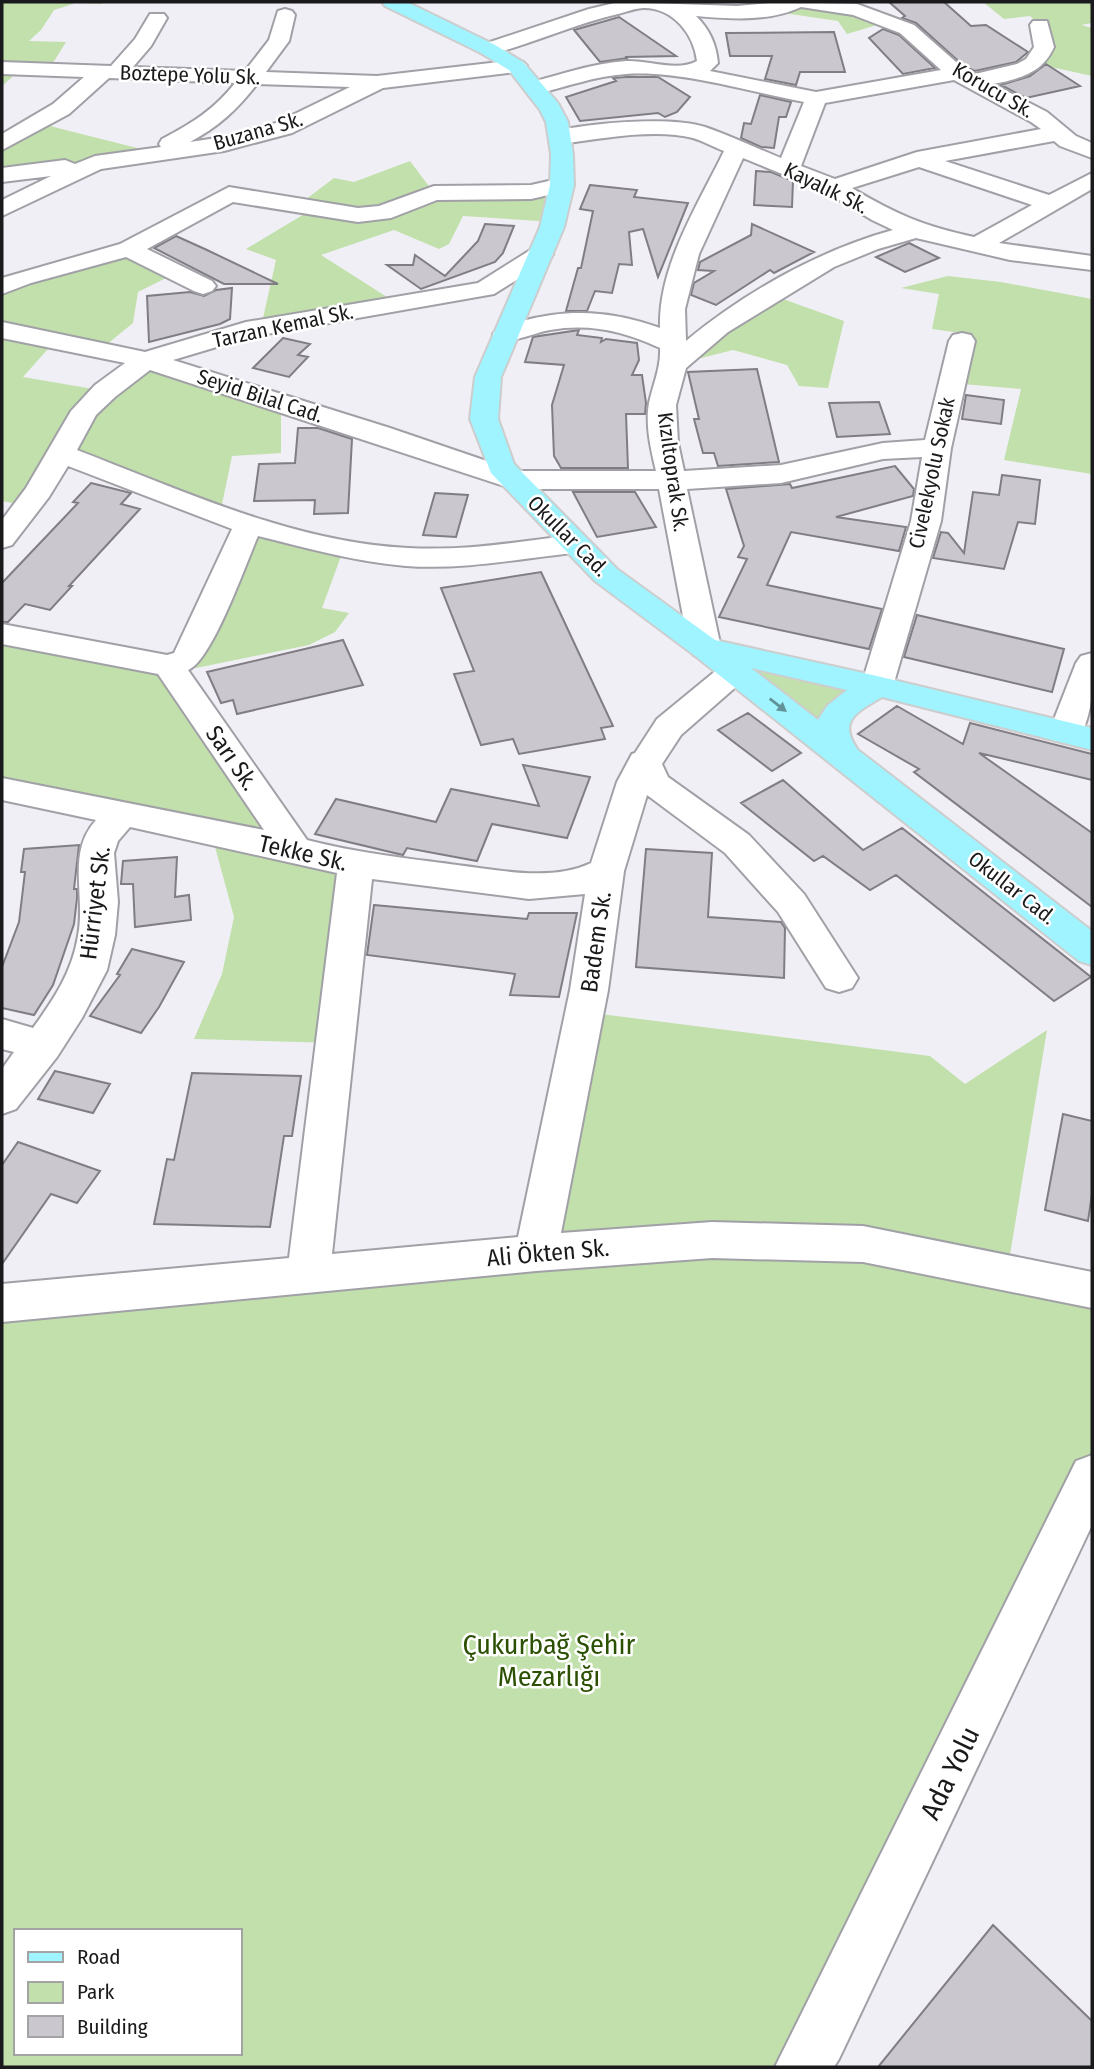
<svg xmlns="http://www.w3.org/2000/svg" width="1094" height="2069" viewBox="0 0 1094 2069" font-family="'Fira Sans Condensed',sans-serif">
<rect width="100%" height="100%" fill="#f1eff6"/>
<path fill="#c1e0ab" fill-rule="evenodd" d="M2,2H101L102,4L76,3L54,10L41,30L29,41L66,42L48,71L20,70L2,86Z
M795,2L857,10L890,21L847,34L838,21L770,11L787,7Z
M983,2H1092V23L1081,25L1092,28V76L1033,63L1040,25L1030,16L1004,19Z
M38,123L149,151L133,157L2,175V143Z
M410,161L434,193L562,185L554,222L463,216L449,244L439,249L394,230L321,255L398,304L261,327L276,260L246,249L311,210L297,206L334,178L354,182Z
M129,249L176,273L138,292L133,323L100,350L55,341L23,377L105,391L146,360L281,402V453L232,456L220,514L62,454L27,506L2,501V287L22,278Z
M948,276L1001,282L1092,299V474L1004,460L1021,389L951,383L962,341L968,334L932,329L939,294L901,288Z
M772,295L844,321L828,388L799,386L787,365L733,350L674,365Z
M248,525L344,548L322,608L349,613L335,632L309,645L196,668L185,660Z
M2,634L169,666L295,849L356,865L335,1043L194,1039L222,974L234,917L211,832L2,789Z
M705,648L877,686L832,736Z
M585,1012L930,1056L965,1084L1047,1030L1007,1273L1092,1290V1476L819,2039L803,2067H2V1303L536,1253ZM16,1931H240V2053H16Z"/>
<path fill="#cac7ce" stroke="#807d84" stroke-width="2" d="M889,2H944L971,26L986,25L1028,52L1016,62L975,71L965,67L916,23L902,18L905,16Z
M619,17L676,56L625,57L628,58L600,62L574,30Z
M883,29L899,35L935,68L903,74L869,38Z
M834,32L845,72H800L796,85L765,79L772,56H730L726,33Z
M1046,64L1080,86L1026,98L1001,85L1030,76Z
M626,77H658L690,97L677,112L665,117L658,113L580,121L566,97L616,81L613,78Z
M760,95L791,102L786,117H779L774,148L761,147L741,138L744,123L751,124Z
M756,171L771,172L793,181L792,207L754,205Z
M590,185L637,190L634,197L688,203L658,277L643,229L629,232L632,265L619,264L612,293L595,291L587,311H566L578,268H581L593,211L580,209Z
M485,224L514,226L503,253L495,262L421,289L387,265H413L415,255L445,276L478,241Z
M752,224L814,252L774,273L770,270L716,305L691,295L694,283L714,271L698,270L700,262L751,235Z
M176,236L207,250L278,284H224L154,248Z
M909,243L939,258L905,272L876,257Z
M232,288L230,319L220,324L149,342L147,296L190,292L204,296L216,290Z
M579,330L577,335L602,338L601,342L606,339L637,343L639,360L632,375H642L646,403L645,414H626L628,468H561L554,456L552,405L564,365L525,362L533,337Z
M283,338L310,344L298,355L308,357L289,377L253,368Z
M757,369L779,462L718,466L714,453H703L694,419H699L688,372Z
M966,395L1004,400L1001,424L962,419Z
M879,402L890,434L837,437L829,403Z
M298,428H318L352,439L348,513L314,514L315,500L254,501L259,464L295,463Z
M895,466L914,489L913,496L836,517L906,527L899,551L791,532L767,585L882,609L869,649L719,617L747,559L738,557L744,546L726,489L790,484L792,488Z
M1002,475L1040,480L1035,524L1018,522L1004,569L933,558L941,532L948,533L964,553L973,492L999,495Z
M91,483L131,493L121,504L140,509L69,586H72L50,610L25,604L8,622H2V583L78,503L73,502Z
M573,492H635L656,527L597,537Z
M435,493L468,495L456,537L423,535Z
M541,572L613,726L601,728L605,739L519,754L513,739L481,745L454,674L474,671L441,588Z
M917,615L1064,649L1052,692L904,657Z
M343,640L363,685L237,714L233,700L221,703L207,672Z
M897,706L963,744L970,723L1092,754V780L979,753L1092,833V907L914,772L919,769L858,734Z
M748,713L801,753L772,771L718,730Z
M523,765L590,777L567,838L492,824L477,861L407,848L403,855L315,834L336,799L436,822L451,789L539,806Z
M783,780L863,850L902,828L1091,977L1054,1001L896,875L870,890L823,856L814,861L741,803Z
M79,845L74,889H77V898L74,924L53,985L34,1015L2,1008V967L19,922L25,872H21L24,849Z
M646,849L712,853L708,917L781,922L785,928L784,978L636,967Z
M177,857L175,897L189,895L191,920L135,927L133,884H121L123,861Z
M374,905L527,919L529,913H577L559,997L510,995L515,974L367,955Z
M132,949L184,962L159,1007L141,1033L90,1016L120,975L117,974Z
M55,1071L110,1084L93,1113L38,1099Z
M192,1073L301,1076L292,1136H284L270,1227L154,1224L167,1159L174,1160Z
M1063,1114L1092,1121V1194L1088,1221L1045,1210Z
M18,1142L100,1171L77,1203L51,1194L2,1264V1165Z
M993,1925L1092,2021V2067H878Z"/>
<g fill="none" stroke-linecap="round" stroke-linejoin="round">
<g stroke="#a1a0a7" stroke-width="4">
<path id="minor" d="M619,2L737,6L780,2L857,4L914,25L964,69L975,74L1017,64L1026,59L1034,47L1030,25L1033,21H1047L1054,47C1043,73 1019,79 993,84L1047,112L1076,136L1092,143V158L1060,146L1054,141L945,161L1049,195L1092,173V189L999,243L1092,256V270L1010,260L916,238L878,249L834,267L728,332L686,368L676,405L678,443L684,471L781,465L883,443L925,440L949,341L953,335L962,333L971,335L975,341L951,448L941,521L893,686L888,693L877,696L866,693L861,686L911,521L922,457L883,459L781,483L687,489L721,648L716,655L705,658L694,655L689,648L659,489H513L150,370L115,397L96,415L77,450C181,490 295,543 408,548C464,551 518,542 573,535L583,538L588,544L583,550L573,553C518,559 462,570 406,566C356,562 307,548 258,536C246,563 212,661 188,670L307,840C357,853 406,858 457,865C499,870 551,882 591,863L617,782L632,754L635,753L657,719L724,664L735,661L746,664L751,671L746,678L681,735L662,764L668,777L749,835L804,894L858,978L852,988L839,992L826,988L778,912L725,853L647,795L624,871L608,990L561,1233L712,1222L863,1226L1092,1272V1308L863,1262L712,1258L536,1271L2,1322V1284L289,1258L337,873L130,827L118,841L114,853L118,902L115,935L107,970L82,1018L57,1057L16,1109L2,1114V1069L14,1052L2,1049V1019L33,1028C54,999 72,972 78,936C86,895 66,853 96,820L2,800V778L264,830L158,674L2,644V624L167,655L174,653L232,529L68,466L49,497L12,545L2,548V520L26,488L71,411L95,385L125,363L2,338V322L145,352L246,322L478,283L532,249L541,247L550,249L553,254L550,259L494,294L250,337L173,360L390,428L516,471H656C651,450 645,425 649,403C653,384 661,368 660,348C624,331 589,323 550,330C532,333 514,344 497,339L493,334C499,325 512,324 522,321C570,308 613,311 660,328C658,266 698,205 724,151C714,147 703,141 693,138C655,128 599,139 560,144L552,142L549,137L552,132C589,123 669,116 705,127C731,136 756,148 781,158L804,102C751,92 679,70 626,74C595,76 566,87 536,94L528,93L525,88L528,83C560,75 593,63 626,61C648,60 677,72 697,61C694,35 674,8 644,8C636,8 626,12 618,14C574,24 532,44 488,55L481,53L478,49L481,45L589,9ZM801,7L853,15L900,33L941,70L816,92L710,71L718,63C716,44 710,30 696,16C731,19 769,22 801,7ZM954,80L1031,122L1041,129L917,152L835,179L801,166L825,103ZM743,158L826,192L872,220L893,230C820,250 745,292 686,341L685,309L699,254ZM919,167L1032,205L974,237C924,226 897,215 852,188ZM372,879L529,899L585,894L570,990L518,1237L332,1254Z
M285,9L292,11L295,15L289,41L266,72L377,76L516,60L523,62L527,66L523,70L516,72L383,88L292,133L224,151L101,169L2,216V200L51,176L2,182V168L65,160L75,164L95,156L161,147L159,144L162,139C191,124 215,109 235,83L109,78L69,114L2,150V134L53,104L84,77L2,74V62L111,66L135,39L150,14H164L167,18L151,46L133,67L245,71L269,40L278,11ZM257,84L350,87L276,123L223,137L190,142C218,127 237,110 257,84Z
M562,178L570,180L574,185L570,190L531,199L437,200L391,218L358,222L233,202L147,249L212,281L216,286L212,291L203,294L194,291L126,257L31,283L2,294V278L120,244L229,187L358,208L379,206L434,186L531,185Z
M1092,653C1093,683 1094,713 1078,740L1066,743L1054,740L1049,732L1076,663L1081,656Z
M1092,1455V1525L839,2059L834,2067H775L1076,1461Z"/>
</g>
<g stroke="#cdcdcd" stroke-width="4">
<path id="major" d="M382,2H407L495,45L523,62L558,103L568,122L573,154L574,185L564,227L501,377L498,419L514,464L617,569L715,640L877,676L1092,728V750L882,697C857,712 837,721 858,750L1092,931V965L1079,961L694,655L595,581L491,473L470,419L475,377L540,227L550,185L551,154L546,122L540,110L509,70L481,53L385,6ZM751,668L847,690L827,706L818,720Z"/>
</g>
<use href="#minor" fill="#fff" fill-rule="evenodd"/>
<use href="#major" fill="#9ff4ff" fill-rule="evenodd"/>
</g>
<defs><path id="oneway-solid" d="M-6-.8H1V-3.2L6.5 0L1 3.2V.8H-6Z" transform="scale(1.75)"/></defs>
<use fill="#639299" href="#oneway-solid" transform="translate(778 705) rotate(38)"/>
<g text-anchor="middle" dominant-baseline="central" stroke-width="5" stroke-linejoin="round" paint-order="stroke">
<g font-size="21" fill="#1a1a1c" stroke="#fff">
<text transform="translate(190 75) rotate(2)">Boztepe Yolu Sk.</text>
<text transform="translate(993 90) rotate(30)">Korucu Sk.</text>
<text transform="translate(258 131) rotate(-16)">Buzana Sk.</text>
<text transform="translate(826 188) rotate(26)">Kayalık Sk.</text>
<text transform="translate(283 326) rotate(-12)">Tarzan Kemal Sk.</text>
<text transform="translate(260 396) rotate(18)">Seyid Bilal Cad.</text>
<text transform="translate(673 472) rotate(82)">Kızıltoprak Sk.</text>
<text transform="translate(932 473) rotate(-78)">Civelekyolu Sokak</text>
<text transform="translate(568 536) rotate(45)">Okullar Cad.</text>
<text transform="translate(1012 888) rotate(38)">Okullar Cad.</text>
</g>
<g font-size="24" fill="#1a1a1c" stroke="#fff">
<text transform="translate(232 758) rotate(55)">Sarı Sk.</text>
<text transform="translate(303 853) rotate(13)">Tekke Sk.</text>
<text transform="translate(95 903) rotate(-83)">Hürriyet Sk.</text>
<text transform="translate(596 942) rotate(-82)">Badem Sk.</text>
<text transform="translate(548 1253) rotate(-5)">Ali Ökten Sk.</text>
</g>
<g font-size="28" fill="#2c5002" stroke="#fff">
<text x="549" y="1644">Çukurbağ Şehir<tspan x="549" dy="32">Mezarlığı</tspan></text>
</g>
<g font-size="28" fill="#1a1a1c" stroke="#fff">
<text transform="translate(950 1773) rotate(-64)">Ada Yolu</text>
</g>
</g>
<rect width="1094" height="2069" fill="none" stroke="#1a1a1c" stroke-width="7"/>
<rect x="14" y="1929" width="228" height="126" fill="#ffffff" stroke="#a3a3a4" stroke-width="2"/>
<rect x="28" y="1952" width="35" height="10" fill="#9ff4ff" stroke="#a3a3a4" stroke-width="2"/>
<text x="77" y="1964" font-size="21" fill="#1a1a1c">Road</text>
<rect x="28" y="1982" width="35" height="21" fill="#c1e0ab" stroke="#a3a3a4" stroke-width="2"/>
<text x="77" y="1999" font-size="21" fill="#1a1a1c">Park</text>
<rect x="28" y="2016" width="35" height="21" fill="#cac7ce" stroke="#a3a3a4" stroke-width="2"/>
<text x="77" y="2034" font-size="21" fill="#1a1a1c">Building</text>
</svg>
